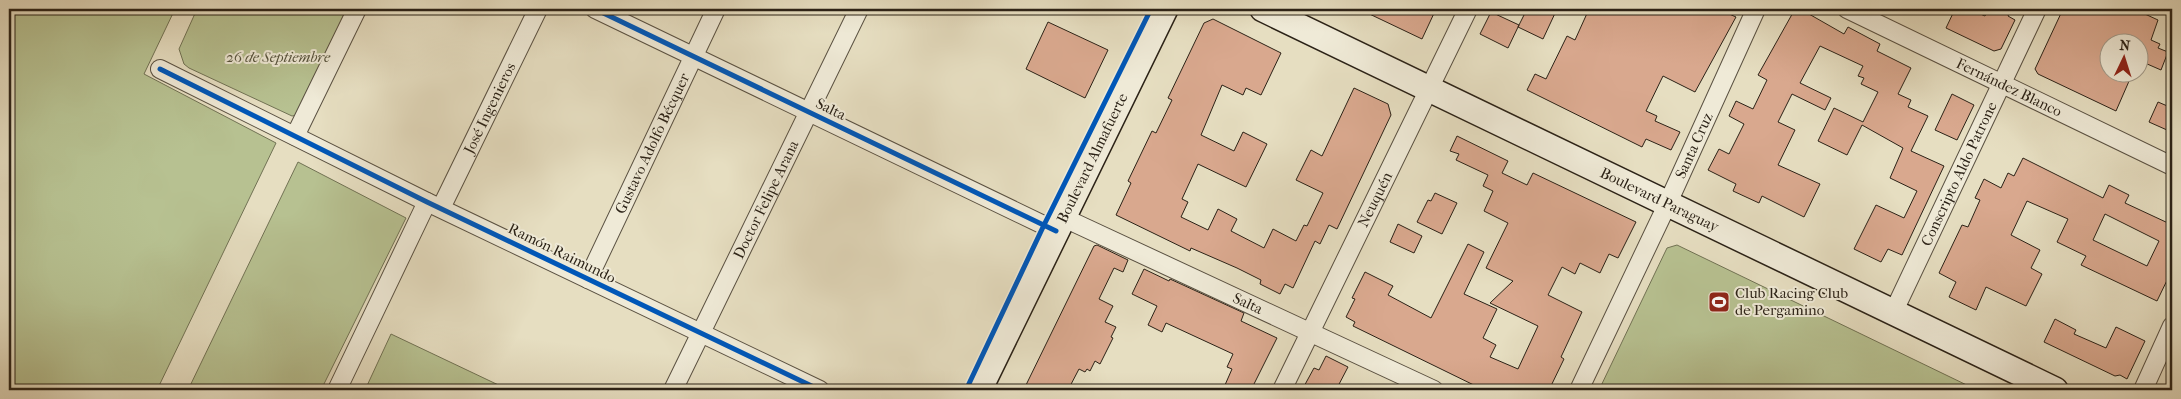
<svg xmlns="http://www.w3.org/2000/svg" width="2181" height="399" viewBox="0 0 2181 399" font-family="'IM FELL French Canon',serif">
<rect width="100%" height="100%" fill="#e6dec1"/>
<filter id="stains"><feTurbulence type="fractalNoise" baseFrequency=".004" numOctaves="4"/><feColorMatrix values="0 0 0 0 .2 0 0 0 0 .09 0 0 0 0 .02 0 0 0 .5 -.17"/></filter>
<radialGradient id="worn" r=".72"><stop offset=".6" stop-color="#630" stop-opacity="0"/><stop offset="1" stop-color="#630" stop-opacity=".3"/></radialGradient>
<path fill="#b7c191" stroke="#717254" d="M9,9H175L144,74L276,143L157,390H9Z
M197,9H356L298,115L292,116L189,68L184,64L179,49Z
M298,162L406,218L321,390H188Z
M1677,245L1977,390H1599L1667,248Z
M391,334L509,390H365Z"/>
<path fill="#d9a88e" stroke="#2b2217" fill-rule="evenodd" d="M1359,9H1436L1422,39Z
M1527,9H1557L1543,39L1518,27Z
M1589,9H1718L1736,17L1695,92L1663,76L1646,111L1657,116L1655,121L1680,132L1671,150L1646,139L1642,147L1527,90L1535,74L1546,79L1567,36L1575,40Z
M1795,9H1812L1809,14L1844,34L1848,27L1880,44L1877,51L1911,68L1898,94L1911,100L1908,107L1928,116L1911,151L1944,166L1902,255L1888,249L1881,262L1854,249L1876,205L1904,218L1917,191L1890,178L1903,148L1862,125L1847,155L1818,141L1834,108L1863,122L1878,92L1861,84L1864,78L1858,76L1863,66L1820,46L1800,83L1831,98L1825,110L1792,94L1778,122L1795,130L1778,165L1820,184L1804,217L1762,196L1759,203L1733,191L1736,184L1708,170L1719,149L1729,154L1744,124L1729,116L1736,101L1753,109L1767,80L1758,75Z
M1955,9H1969L1985,16L1989,9H2011L2008,16L2015,20L2001,49L1994,51L1946,28Z
M2063,9H2134L2158,20L2151,40L2160,44L2158,48L2168,52L2161,70L2138,60V42H2108V72H2133L2116,111L2038,74L2035,69Z
M1491,12L1519,25L1508,48L1480,34Z
M1213,19L1281,53L1261,95L1246,88L1243,95L1222,85L1201,135L1234,151L1243,132L1267,144L1246,187L1198,164L1182,199L1188,202L1181,217L1208,230L1218,209L1237,219L1231,231L1264,248L1273,229L1296,241L1304,225L1307,226L1323,193L1296,180L1311,150L1322,156L1354,88L1388,104L1391,115L1337,229L1329,225L1320,244L1315,241L1293,288L1285,284L1280,294L1260,284L1261,280L1237,268L1191,248L1190,251L1116,215L1131,183L1128,181L1152,131L1156,133L1172,100L1168,98L1204,23Z
M1048,22L1108,50L1085,98L1026,69Z
M1952,94L1974,105L1957,140L1935,130Z
M2158,102L2172,108V119L2167,130L2149,122Z
M1457,136L1508,161L1502,173L1527,185L1533,173L1636,222L1618,258L1609,254L1600,273L1580,263L1575,274L1562,267L1548,295L1582,312L1561,357L1564,359L1549,390H1484L1353,326L1355,322L1346,317L1355,299L1352,298L1365,272L1393,286L1388,295L1431,318L1468,244L1484,252L1464,294L1497,309L1483,338L1496,345L1490,357L1518,369L1538,326L1490,303L1513,281L1486,268L1508,223L1484,211L1493,191L1483,186L1488,175L1456,160L1459,154L1450,151Z
M2023,158L2103,198L2109,185L2129,195L2125,203L2168,223L2172,214V270L2157,301L2081,265L2086,256L2057,242L2068,219L2027,201L2011,235L2040,250L2031,268L2042,274L2026,306L1986,287L1976,310L1949,297L1956,282L1939,273L1962,225L1968,227L1980,200L1975,198L1984,179L2001,188L2008,173L2014,176ZM2105,214L2159,241L2147,266L2093,240Z
M1435,193L1457,203L1442,234L1417,222L1428,200L1431,201Z
M1398,224L1422,236L1414,253L1390,242Z
M1097,245L1128,260L1123,272L1114,268L1099,299L1113,306L1105,322L1116,327L1111,337L1113,338L1100,364L1095,361L1090,371L1087,369L1085,372L1079,369L1068,390H1035L1026,385L1094,246Z
M1144,269L1169,281L1170,279L1244,313L1241,321L1277,338L1251,390H1235L1225,385L1232,369L1227,367L1233,354L1166,323L1162,332L1148,325L1157,306L1132,294Z
M2055,319L2076,330L2074,334L2106,348L2116,327L2145,341L2127,379L2120,375L2115,376L2044,342Z
M1326,356L1348,367L1336,390H1302L1314,368L1319,370Z"/>
<g fill="none" stroke-linecap="round" stroke-linejoin="round">
<g stroke="#5a5142" stroke-width="20">
<g id="minor">
<path d="M595,9L1056,231"/>
<path id="s1" d="M1847,9L2172,166"/>
<path d="M160,69L427,202L820,390"/>
<path d="M295,136L357,9"/>
<path id="s2" d="M441,208L538,9"/>
<path id="s3" d="M1062,217L1434,390"/>
<path id="s4" d="M588,279L716,9"/>
<path id="s5" d="M1893,313L2037,9"/>
<path d="M337,390L427,202"/>
<path id="s6" d="M673,390L859,9"/>
<path id="s7" d="M1282,390L1468,9"/>
<path id="s8" d="M1579,390L1667,205L1756,9"/>
<path d="M2143,390L2172,326"/>
</g>
</g>
<g stroke="#2b2217" stroke-width="28">
<g id="secondary">
<path id="s9" d="M1263,9L2055,390"/>
<path id="s10" d="M979,390L1165,9"/>
</g>
</g>
<use href="#minor" stroke="#efead7" stroke-width="18"/>
<use href="#secondary" stroke="#efead7" stroke-width="25"/>
<g stroke="#efead7" stroke-width="8">
<path id="cycleway" d="M595,9L1056,231
M160,69L427,202L820,390
M966,390L1044,225L1151,9"/>
</g>
<use href="#cycleway" stroke="#0057b8" stroke-width="5"/>
</g>
<defs>
<g id="stadium-square" transform="scale(1.125)"><rect x="-9" y="-9" width="18" height="18" rx="4" fill="#8f2418" stroke="#efead7"/><path d="M0-5a6.5 5 0 1 0 0 10a6.5 5 0 1 0 0-10ZM-3.5-1.8h7v3.6h-7Z" fill="#fff"/></g>
</defs>
<g fill-rule="evenodd">
<use href="#stadium-square" x="1719" y="302"/>
</g>
<g text-anchor="middle" dominant-baseline="central" stroke-width="4" stroke-linejoin="round" paint-order="stroke">
<g font-size="15" font-style="italic" fill="#55523c" stroke="#efead7">
<text x="278" y="57">26 de Septiembre</text>
</g>
<g font-size="15" fill="#2b2217" stroke="#efead7">
<text stroke="none"><textPath href="#s1" startOffset="180">Fernández Blanco</textPath></text>
<text stroke="none"><textPath href="#s2" startOffset="111">José Ingenieros</textPath></text>
<text transform="translate(831 109) rotate(26)">Salta</text>
<text stroke="none"><textPath href="#s4" startOffset="150">Gustavo Adolfo Bécquer</textPath></text>
<text stroke="none"><textPath href="#s8" startOffset="270">Santa Cruz</textPath></text>
<text stroke="none"><textPath href="#s10" startOffset="258">Boulevard Almafuerte</textPath></text>
<text stroke="none"><textPath href="#s5" startOffset="154">Conscripto Aldo Patrone</textPath></text>
<text stroke="none"><textPath href="#s6" startOffset="212">Doctor Felipe Arana</textPath></text>
<text stroke="none"><textPath href="#s7" startOffset="212">Neuquén</textPath></text>
<text stroke="none"><textPath href="#s9" startOffset="440">Boulevard Paraguay</textPath></text>
<text transform="translate(562 253) rotate(26)">Ramón Raimundo</text>
<text stroke="none"><textPath href="#s3" startOffset="205">Salta</textPath></text>
</g>
<g font-size="15" fill="#2b2217" stroke="#efead7" text-anchor="start">
<text x="1735" y="293">Club Racing Club<tspan x="1735" dy="17">de Pergamino</tspan></text>
</g>
</g>
<rect width="2181" height="399" fill="none" stroke="#e6dec1" stroke-width="30"/>
<rect x="10" y="10" width="2161" height="379" fill="none" stroke="#2b2217" stroke-width="2.5"/>
<rect x="15" y="15" width="2151" height="369" fill="none" stroke="#2b2217"/>
<g transform="translate(2124 58) rotate(4)"><circle r="24" fill="#efead7" stroke="#a19a8a"/>
<path d="M0-4L9 19L0 12L-9 19Z" fill="#8f2418"/>
<text y="-8" font-size="14" font-weight="bold" text-anchor="middle" fill="#2b2217">N</text>
</g>
<rect width="100%" height="100%" filter="url(#stains)"/>
<rect width="100%" height="100%" fill="url(#worn)"/>
</svg>
